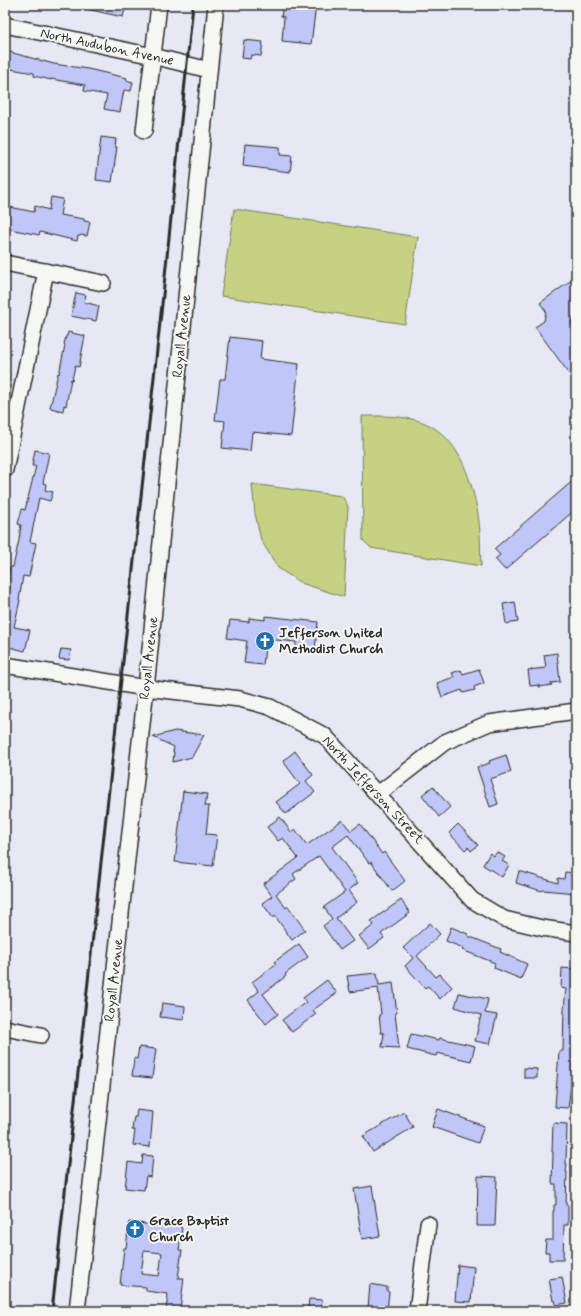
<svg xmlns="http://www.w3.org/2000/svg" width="581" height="1316" viewBox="0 0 581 1316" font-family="Mynerve,sans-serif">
<rect width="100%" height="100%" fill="#e6e8f4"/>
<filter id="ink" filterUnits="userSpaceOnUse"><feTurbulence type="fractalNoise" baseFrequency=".025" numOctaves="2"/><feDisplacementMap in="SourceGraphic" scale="8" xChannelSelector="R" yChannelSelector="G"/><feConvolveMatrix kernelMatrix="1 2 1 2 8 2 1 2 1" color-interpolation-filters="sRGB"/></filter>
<g filter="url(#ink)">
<path fill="#c6d184" stroke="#787e58" d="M234,209L418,237L405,324L221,296Z
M362,416C382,416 413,415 431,426C461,443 472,482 478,514C481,531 480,549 481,566L371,548L363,540Z
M252,484L342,496L348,506L344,597L301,583L278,568L261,540L255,514Z"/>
<path fill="#c0c6f7" stroke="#2b2b2b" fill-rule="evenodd" d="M86,5H126L123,17L86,9Z
M283,5H316L311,44L282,41L284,17L281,16Z
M244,40L263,42L261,56L251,55L250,59L242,58Z
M9,52L54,64L88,69L127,78L126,80L133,82L131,91L124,90L120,112L104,109L107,95L84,91L85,85L51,79V80L34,76V73L5,68L7,58H8Z
M101,137L116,139L115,147H117L112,182L96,180Z
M245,144L280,147V155L292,156L290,172L243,166Z
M51,197L63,199L60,215L84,219V221L90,222L87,236L81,235L80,236H78L77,241L40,232L39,235L5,228V206L34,212L35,206L49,210Z
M573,279L576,284V315L573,317L572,324L576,330V383L535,327L544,321L546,311L540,303Z
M76,293L86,295L84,302L99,306L96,321L71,316Z
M68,332L85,336L79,367L75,366L72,380L71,379L66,406L64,405L63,411L50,408L58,373L59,374L65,345L64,344L66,336H67Z
M230,337L262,341L260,359L299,364L291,436L252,432L250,451L222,448L225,421L215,420L220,379H225Z
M35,450L49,453L43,483L46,484L45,490L53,492L50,501L39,498L30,542L36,543L29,577L23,576L19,600H20L14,627L30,630L25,651L5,646V607L10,586L7,585L10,567H13L19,540L21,525L18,524L22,509L25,510L36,466H32Z
M576,478V509L505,570L495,559L500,555L494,549Z
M515,602L518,622L506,624L503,604Z
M265,616L318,622L315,649L296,647V642L266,639L263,665L244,663L247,641L227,638L230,620L249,622V618L265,620Z
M61,649L71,650L69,660L59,659Z
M557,653L560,682L551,683L552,685L539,687V685L530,686L528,670L546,668L544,655Z
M479,669L484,683L474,687L475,690L463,693L462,690L442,697L437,683L454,677L452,673L461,670L463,674Z
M175,731L204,735L192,757L173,762L174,752H173L174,747L153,737Z
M295,751L313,775L306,781L315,792L286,814L276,802L300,784L283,761Z
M506,755L511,772L490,779L498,804L490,807L477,767L490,763L489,761Z
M433,786L450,807L439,817L422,795Z
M183,791L207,794L205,806H209L206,834L217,835L213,866L175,862Z
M280,817L291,832L295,829L307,845L342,820L351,831L360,824L382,854L384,852L405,881L392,891L371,862L369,863L348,835L332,847L358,883L349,890L357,902L336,918L353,941L340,950L323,926L332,919L324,907L345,892L319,856L293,874L296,879L276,894L286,908L288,906L305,930L292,940L275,916L273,918L262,903L272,896L263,884L298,858L283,838L278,841L267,827Z
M458,824L478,845L471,851L468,847L465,850L449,833Z
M497,852L505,857L502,861L509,865L502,877L483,865L490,853L494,856Z
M519,871L558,883V878L564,879L565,872L574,873L573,880H576V893L543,890L542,891L516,883Z
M401,900L410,913L381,934L384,938L369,949L359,936L374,925L371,921Z
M430,923L440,934L417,956L436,977L440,974L452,987L440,999L428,986L425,988L405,966L413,958L403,948Z
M451,927L468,934V936L501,949L500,952L527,964L521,979L494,968L495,963L462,950L463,948L446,941Z
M299,944L308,957L285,974L286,976L263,994L278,1014L266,1024L248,1000L259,991L252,982L276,964L274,962Z
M562,968L575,969V977H576V1037H574L572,1079L568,1108L555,1107L559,1051H563L564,1009L566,989L561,988Z
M377,973L379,985L393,983L397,1013H395L399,1048L382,1047L384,1033H381L379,1015L381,1014L378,988L350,992L347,976Z
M327,980L337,993L313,1010L316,1014L292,1032L282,1020L306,1002L303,998Z
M459,993L488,999L485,1013L497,1015L490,1044L475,1041L481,1015L455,1007Z
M162,1003L185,1006L184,1020L160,1017Z
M411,1034L439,1040L440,1038L475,1046L471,1061L437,1053L436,1056L407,1049Z
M139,1047L156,1049L152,1078L132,1076L134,1058L137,1059Z
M524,1068L537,1069V1078H524Z
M438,1109L484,1126L478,1143L432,1127Z
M137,1110L153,1112L150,1147L133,1145L135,1130H132L134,1117H136Z
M404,1112L413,1127L373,1152L363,1136Z
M553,1123L567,1124L566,1164H567L566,1172H567L566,1205H568V1225H564L563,1260H549V1252H545L546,1240H553V1211H554V1205H556V1184H552L553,1152H552Z
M143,1155L153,1156L151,1177L146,1176L144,1190L125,1188L128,1162L142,1164Z
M478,1176L497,1177L495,1226H477Z
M372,1186L380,1236L362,1239L354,1189Z
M171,1219L181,1220L180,1227L182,1228L179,1250H182L178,1278H184L180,1310H177V1311H166L168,1294L146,1291V1287L120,1285L124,1248H126L129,1222L170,1227ZM144,1251L162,1253L159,1276L141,1274Z
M458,1265L474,1267L471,1302L455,1301Z
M562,1277L567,1303L556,1305L555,1300L553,1301L549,1279Z
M370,1284L387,1287V1291L389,1292L387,1311H371V1309H368Z
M309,1299L322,1300L321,1309L308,1308Z"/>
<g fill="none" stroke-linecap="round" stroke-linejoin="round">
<g stroke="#2b2b2b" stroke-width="18">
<path id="minor" d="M5,25L153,56L209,70
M144,131L159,5
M5,263L103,283
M5,470L46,271
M5,665L146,688L240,699L270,707L325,736L472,900L504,919L542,928L576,933
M378,794L445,742L489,723L576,711
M5,1028L41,1035
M77,1311L146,688L216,5
M417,1311L428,1224"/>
</g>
<use href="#minor" stroke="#f6f6f2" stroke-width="15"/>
<path stroke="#2b2b2b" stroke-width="3" d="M52,1311L163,295L193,5"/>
</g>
</g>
<defs>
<g id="church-disc" transform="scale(1)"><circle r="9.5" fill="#1f6fb2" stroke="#f6f6f2"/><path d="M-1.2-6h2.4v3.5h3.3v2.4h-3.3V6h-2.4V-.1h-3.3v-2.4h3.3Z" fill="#fff"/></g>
</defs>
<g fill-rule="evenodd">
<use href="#church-disc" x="265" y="641"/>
<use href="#church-disc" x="135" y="1229"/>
</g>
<g text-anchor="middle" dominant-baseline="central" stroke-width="4" stroke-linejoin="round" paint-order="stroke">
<g font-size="14" fill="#2b2b2b" stroke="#f6f6f2">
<text transform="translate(107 47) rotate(12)">North Audubon Avenue</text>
<text transform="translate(182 336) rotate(-84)">Royall Avenue</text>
<text transform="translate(149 658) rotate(-84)">Royall Avenue</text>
<text transform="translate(373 790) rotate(47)">North Jefferson Street</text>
<text transform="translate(114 980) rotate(-84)">Royall Avenue</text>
</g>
<g font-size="14" font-weight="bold" fill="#2b2b2b" stroke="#f6f6f2" text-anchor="start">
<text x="279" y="633">Jefferson United<tspan x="279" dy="16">Methodist Church</tspan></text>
<text x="149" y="1221">Grace Baptist<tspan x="149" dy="16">Church</tspan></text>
</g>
</g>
<rect width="581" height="1316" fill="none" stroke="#f6f6f2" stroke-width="20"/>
<rect x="10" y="10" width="561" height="1296" fill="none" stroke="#2b2b2b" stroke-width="1.5" filter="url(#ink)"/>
</svg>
